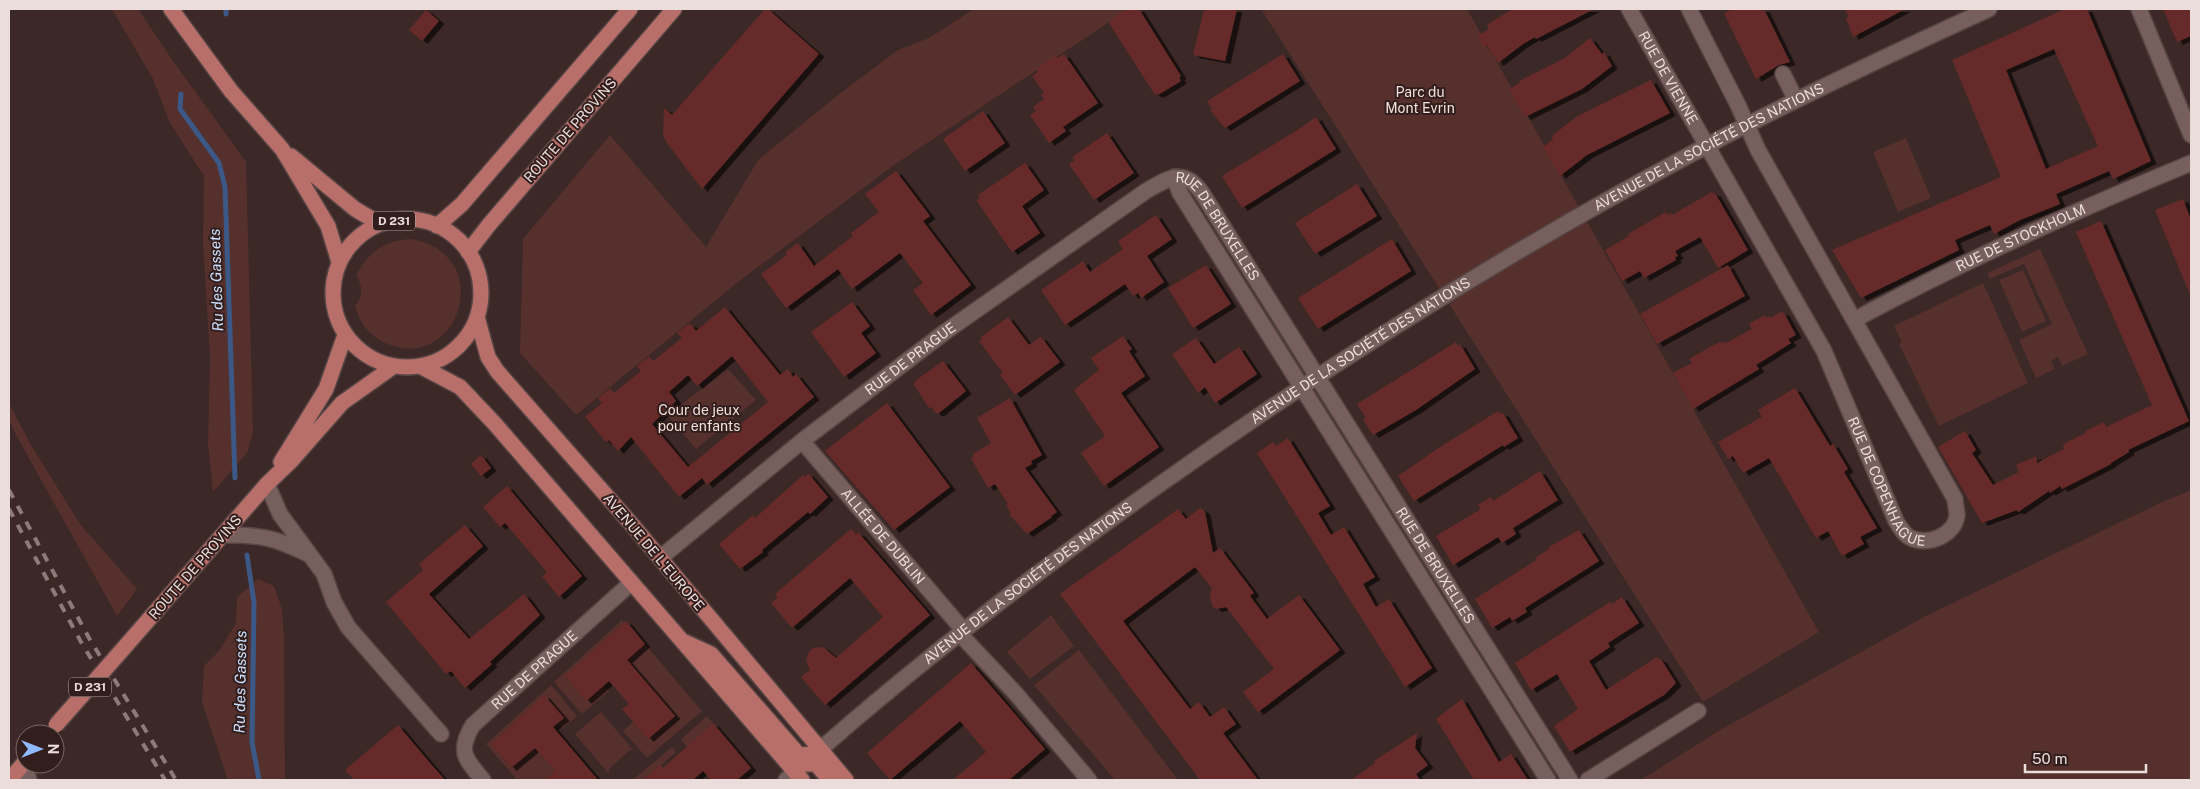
<svg xmlns="http://www.w3.org/2000/svg" width="2200" height="789" viewBox="0 0 2200 789" font-family="'Public Sans',sans-serif">
<defs>
<filter id="shadow"><feDropShadow dx="5.5" dy="3" stdDeviation="0" flood-color="#0009"/></filter>
</defs>
<rect width="100%" height="100%" fill="#3c2826"/>
<path fill="#55302d" d="M112,9H138L171,58L246,162L253,432L247,453L213,492L208,446L210,357L203,241L204,176L170,123L153,79Z
M974,9H1129L897,163L738,282L576,415L520,353L523,239L610,135L706,247L758,160L838,95L898,50L929,38Z
M1261,9H1467L1819,632L1703,702Z
M1906,138L1931,198L1898,212L1873,152Z
M411,239C499,255 458,376 385,343C370,336 359,322 355,306C363,297 363,286 356,275C368,252 385,240 411,239Z
M2040,249L2088,354L2062,366L2058,357L2051,361L2055,369L2036,378L2019,340L2052,324L2024,264L1990,279L1987,273Z
M2023,270L2046,321L2022,332L1999,280Z
M1983,283L2028,383L1939,426L1899,344L1902,342L1894,326Z
M728,369L756,400L696,449L667,415Z
M9,403L31,445L80,524L137,589L117,616L16,435L9,420Z
M2191,490V780H1641L1720,730L1926,616L2162,502Z
M258,579L274,586L282,609L284,637L285,780H228L202,702L204,666L220,650L236,623L237,597Z
M1051,615L1074,646L1030,679L1007,652Z
M622,620L624,623L565,676L586,700L603,685L609,691L582,714L554,682Z
M645,644L702,711L647,758L623,731L633,722L648,739L675,716L627,660Z
M1079,650L1178,780H1115L1034,685Z
M551,685L577,716L562,729L558,723L563,719L543,696L491,744L511,768L535,748L555,771L550,775L554,780H517L486,744Z
M601,712L634,751L630,750L609,769L610,771L608,773L575,734Z
M707,716L713,723L687,747L681,739Z
M672,747L676,752L645,780H636L635,778Z"/>
<g fill="none" stroke-linecap="round" stroke-linejoin="round">
<path stroke="#3b5887" stroke-width="5" d="M226,14V9
M181,94L180,109L219,163L225,187L235,478
M247,555L254,603L252,742L259,780"/>
</g>
<path fill="#662c29" fill-rule="evenodd" filter="url(#shadow)" d="M765,9H768L819,54L702,189L667,143L663,135L664,108L672,115Z
M1127,9H1139L1181,76L1179,77L1181,81L1158,95L1157,93L1155,95L1109,23L1111,21L1110,20Z
M1204,9H1237L1225,61L1193,55Z
M1512,9H1594L1536,39L1535,37L1523,44L1498,63L1487,45L1484,47L1477,36L1489,29L1487,25Z
M1733,9H1764L1790,62L1779,65L1756,79L1724,13Z
M1844,9H1905L1853,37L1846,18L1849,16Z
M2065,9H2087L2151,161L2113,179L2109,171L2056,194L2060,204L2020,220L1994,234L1990,225L1955,240L1959,250L1861,298L1832,250L2001,177L1952,60ZM2054,49L2098,146L2046,169L2006,70Z
M2163,9H2191V36L2177,42Z
M426,10L439,21L422,41L409,30Z
M1590,38L1602,54L1604,52L1612,66L1582,89L1525,117L1509,89L1520,83L1519,81L1565,58Z
M1064,54L1098,103L1063,127L1066,131L1049,143L1030,115L1036,111L1033,107L1044,99L1041,95L1044,93L1032,76L1038,72L1036,69L1056,55L1058,58Z
M1283,54L1300,81L1225,128L1223,126L1210,110L1212,109L1207,101Z
M1651,80L1670,113L1587,155L1560,176L1543,147L1553,139L1552,136L1576,117Z
M983,111L1005,143L965,171L943,139Z
M1316,117L1336,149L1242,208L1222,176L1296,131Z
M1107,133L1134,173L1094,200L1069,164L1075,160L1072,157Z
M1025,163L1044,190L1022,206L1040,233L1012,252L976,200L980,198L978,195Z
M896,171L930,216L923,221L971,285L931,315L913,290L923,283L900,253L852,289L838,269L786,308L761,274L787,255L785,252L798,243L814,266L853,236L851,233L879,212L865,194Z
M1357,184L1377,216L1315,254L1295,223Z
M1712,192L1714,194L1715,193L1748,250L1718,268L1700,237L1675,251L1678,256L1675,257L1676,260L1644,278L1640,271L1622,281L1605,250L1629,236L1628,234L1666,212L1667,215L1671,213L1672,215Z
M2183,199L2191,220V297L2155,210Z
M1156,215L1172,239L1147,256L1164,282L1141,298L1138,293L1133,296L1125,284L1065,325L1041,290L1083,261L1090,272L1123,249L1118,241Z
M2101,221L2189,421L2128,450L2129,452L2111,463V464L2062,489L2060,486L2050,493L2049,491L2018,512L2017,510L1982,523L1938,447L1965,431L1976,450L1972,453L1993,485L2019,472L2016,465L2036,456L2037,463L2064,449L2063,444L2086,433L2085,431L2104,422L2106,427L2152,405L2076,232Z
M1392,239L1411,271L1318,329L1298,298Z
M1206,265L1231,304L1193,328L1168,288Z
M1728,265L1745,296L1657,344L1640,314Z
M852,302L870,326L861,333L876,353L844,377L811,332Z
M725,307L780,375L788,369L793,377L796,374L814,397L707,485L702,478L679,497L631,437L618,451L609,440L606,442L585,417L602,403L598,398L608,390L611,389L614,393L641,371L637,366L647,358L650,357L653,361L682,338L677,333L687,325L691,324L696,331ZM732,356L768,402L688,467L652,424L676,401L669,392L688,375L697,386Z
M1781,312L1784,313L1796,335L1788,339L1791,343L1756,365L1759,369L1693,409L1673,373L1692,363L1689,359L1721,341L1722,343L1725,342L1726,343L1752,329L1749,324L1765,315L1766,318L1769,316L1770,318Z
M1008,317L1029,345L1041,337L1060,362L1015,395L1000,375L1003,373L979,341L982,339L981,337Z
M1123,336L1132,349L1129,351L1145,376L1121,393L1159,447L1104,486L1081,453L1105,436L1074,390L1099,370L1091,358Z
M1196,338L1214,364L1239,347L1257,374L1215,403L1205,387L1198,393L1172,354Z
M1456,342L1458,346L1460,344L1475,369L1416,410L1373,435L1363,420L1366,418L1357,404Z
M943,361L966,391L939,413H936L931,407L929,408L914,385L915,381Z
M1795,388L1830,446L1833,444L1848,469L1844,472L1877,528L1860,537L1864,544L1842,556L1828,531L1816,538L1769,458L1743,473L1733,456L1728,459L1718,442L1762,417L1758,410Z
M1010,398L1042,455L1031,461L1032,464L1025,468L1057,512L1051,516L1052,517L1027,534L1009,514L1011,513L1006,505L1008,504L995,484L988,488L971,458L974,456L973,454L991,443L977,418Z
M887,403L950,487L894,530L825,451Z
M1498,411L1501,414L1503,413L1518,438L1504,447L1503,445L1414,501L1398,476L1440,447Z
M1288,438L1330,506L1318,513L1331,535L1344,527L1375,577L1363,584L1376,607L1389,599L1432,668L1405,687L1257,453L1273,442L1276,446Z
M481,455L491,468L481,476L471,464Z
M1540,471L1558,500L1513,528L1516,534L1502,543L1498,537L1453,565L1436,536L1481,509L1478,505L1491,497L1493,501Z
M808,473L828,497L810,514L808,512L762,550L763,552L740,569L719,544L753,515L755,518L803,475L805,477Z
M507,486L582,576L559,597L542,576L547,572L505,523L500,527L483,507Z
M1200,508L1205,512L1213,553L1220,548L1254,593L1250,596L1267,619L1299,595L1340,650L1258,712L1243,692L1274,669L1226,607L1216,609L1212,605L1210,595L1212,588L1195,567L1123,621L1190,709L1199,702L1210,717L1224,707L1236,724L1223,733L1258,780H1200L1060,594L1178,509L1186,519Z
M465,525L483,546L429,594L469,639L524,594L540,615L490,662L492,664L465,688L451,671L446,674L386,602L423,570L419,564Z
M851,529L856,534L858,532L930,615L825,705L801,677L810,670L806,661L809,652L813,648L823,647L836,658L883,617L850,578L792,628L771,603L778,597L775,594Z
M1579,530L1599,561L1525,608L1527,612L1512,621L1510,617L1492,628L1475,599L1536,560L1535,558L1550,548L1549,547Z
M1622,597L1639,623L1608,643L1610,647L1589,661L1606,690L1657,657L1660,660L1661,659L1676,683L1664,695L1570,752L1554,726L1578,709L1557,674L1531,690L1515,663L1610,602L1612,604Z
M626,621L645,644L627,660L675,716L648,739L622,709L629,704L609,681L586,701L565,676Z
M971,663L1045,749L1009,780H953L986,752L960,721L890,780L867,753Z
M544,695L564,718L553,727L598,780H544L555,771L535,748L511,768L491,744Z
M1462,699L1499,762L1511,754L1528,780H1474L1436,719Z
M713,723L751,768L737,780H711L703,771L693,780H643L660,765L663,768Z
M398,725L430,763L445,780H354L345,770Z
M1417,733L1415,748L1428,765L1416,774L1420,780H1351L1375,763L1374,761Z"/>
<g fill="none" stroke-linecap="round" stroke-linejoin="round">
<g stroke="#564544" stroke-width="18">
<g id="minor">
<path id="s1" d="M1629,9L1824,351L1896,521C1900,527 1904,535 1911,538C1929,546 1955,535 1957,515C1957,510 1955,504 1955,499L1758,150L1738,105L1689,9"/>
<path d="M2139,9L2191,135"/>
<path d="M1783,74L1796,100"/>
<path d="M1174,177L1180,193L1548,780"/>
<path id="s2" d="M1854,320C1963,261 2077,210 2191,163"/>
<path id="s3" d="M802,441L964,631"/>
<path d="M267,484L280,514L324,574L334,602L348,627L441,734"/>
<path d="M223,535C262,535 273,537 308,554"/>
<path id="s4" d="M660,558L802,441L945,332L1146,191C1169,178 1184,167 1202,193L1570,780"/>
<path d="M960,634L1017,695L1089,780"/>
<path d="M23,764L29,780"/>
<path id="s5" d="M483,780C465,759 457,751 473,725L631,583"/>
<path id="s6" d="M786,780C903,674 1029,577 1159,485C1335,360 1519,245 1710,144C1801,96 1895,52 1989,9"/>
<path d="M1588,780L1698,711"/>
</g>
</g>
<g stroke="#564544" stroke-width="18">
<path id="major" d="M171,9L231,91L282,149L328,226L339,262
M291,156L355,209L380,224
M333 293a74 74 0 1 1 148 0a74 74 0 1 1-148 0Z
M437,226L462,204L630,9
M468,252L488,226L674,9
M477,317L488,357L497,371L634,527L846,780
M420,366L460,387L495,424L802,780
M281,462L326,389L345,335
M685,642L711,654L799,755L816,754
M123,649L267,484L291,461L342,403L394,366
M804,764H816L830,780
M9,780L25,762"/>
</g>
<use href="#minor" stroke="#775f5d" stroke-width="15"/>
<use href="#major" stroke="#b86f6a" stroke-width="15"/>
<path stroke="#8c7b79" stroke-width="4" stroke-dasharray="9 9" stroke-linecap="butt" d="M9,490L89,638L176,780
M9,509L81,642L165,780"/>
<g stroke="#564544" stroke-width="18" stroke-linecap="butt">
<path id="major-bridge" d="M56,725L123,649"/>
</g>
<use href="#major-bridge" stroke="#b86f6a" stroke-width="15"/>
</g>
<g text-anchor="middle" dominant-baseline="central" stroke-width="4" stroke-linejoin="round" paint-order="stroke">
<g fill="#321e1c" stroke="#b4a4a2" stroke-width="1">
<rect x="373" y="211.5" width="42" height="19" rx="4"/>
<rect x="69" y="677.5" width="42" height="19" rx="4"/>
</g>
<g font-size="12" font-weight="bold" fill="#ebdddb">
<text x="394" y="221">D 231</text>
<text x="90" y="687">D 231</text>
</g>
<g font-size="14" fill="#ebdddb" stroke="#321e1c">
<text stroke="none"><textPath href="#s1" startOffset="79">RUE DE VIENNE</textPath></text>
<text transform="translate(570 130) rotate(-49)">ROUTE DE PROVINS</text>
<text stroke="none"><textPath href="#s6" startOffset="1122">AVENUE DE LA SOCIÉTÉ DES NATIONS</textPath></text>
<text stroke="none"><textPath href="#s4" startOffset="709">RUE DE BRUXELLES</textPath></text>
<text stroke="none"><textPath href="#s2" startOffset="186">RUE DE STOCKHOLM</textPath></text>
<text stroke="none"><textPath href="#s6" startOffset="718">AVENUE DE LA SOCIÉTÉ DES NATIONS</textPath></text>
<text stroke="none"><textPath href="#s4" startOffset="320">RUE DE PRAGUE</textPath></text>
<text stroke="none"><textPath href="#s1" startOffset="541">RUE DE COPENHAGUE</textPath></text>
<text stroke="none"><textPath href="#s3" startOffset="125">ALLÉE DE DUBLIN</textPath></text>
<text transform="translate(654 552) rotate(50)">AVENUE DE L'EUROPE</text>
<text stroke="none"><textPath href="#s4" startOffset="1114">RUE DE BRUXELLES</textPath></text>
<text transform="translate(195 567) rotate(-49)">ROUTE DE PROVINS</text>
<text stroke="none"><textPath href="#s6" startOffset="312">AVENUE DE LA SOCIÉTÉ DES NATIONS</textPath></text>
<text stroke="none"><textPath href="#s5" startOffset="145">RUE DE PRAGUE</textPath></text>
</g>
<g font-size="14" fill="#f3dfdc" stroke="#321e1c">
<text x="1420" y="92">Parc du<tspan x="1420" dy="16">Mont Evrin</tspan></text>
<text x="699" y="410">Cour de jeux<tspan x="699" dy="16">pour enfants</tspan></text>
</g>
<g font-size="15" font-style="italic" fill="#cde0fe" stroke="#321e1c">
<text transform="translate(216 280) rotate(-92)">Ru des Gassets</text>
<text transform="translate(240 682) rotate(-89)">Ru des Gassets</text>
</g>
</g>
<rect width="2200" height="789" fill="none" stroke="#ebdddb" stroke-width="20"/>
<g transform="translate(40 749) rotate(90)"><circle r="24" fill="#321e1c" stroke="#7c6a68"/>
<path d="M0-4L9 19L0 12L-9 19Z" fill="#8eb9fd"/>
<text y="-8" font-size="14" font-weight="bold" text-anchor="middle" fill="#ebdddb">N</text>
</g>
<path d="M2025 764v8h121v-8" fill="none" stroke="#ebdddb" stroke-width="2.5"/>
<text x="2032" y="764" font-size="15" fill="#ebdddb" stroke="#321e1c" stroke-width="4" paint-order="stroke">50 m</text>
</svg>
